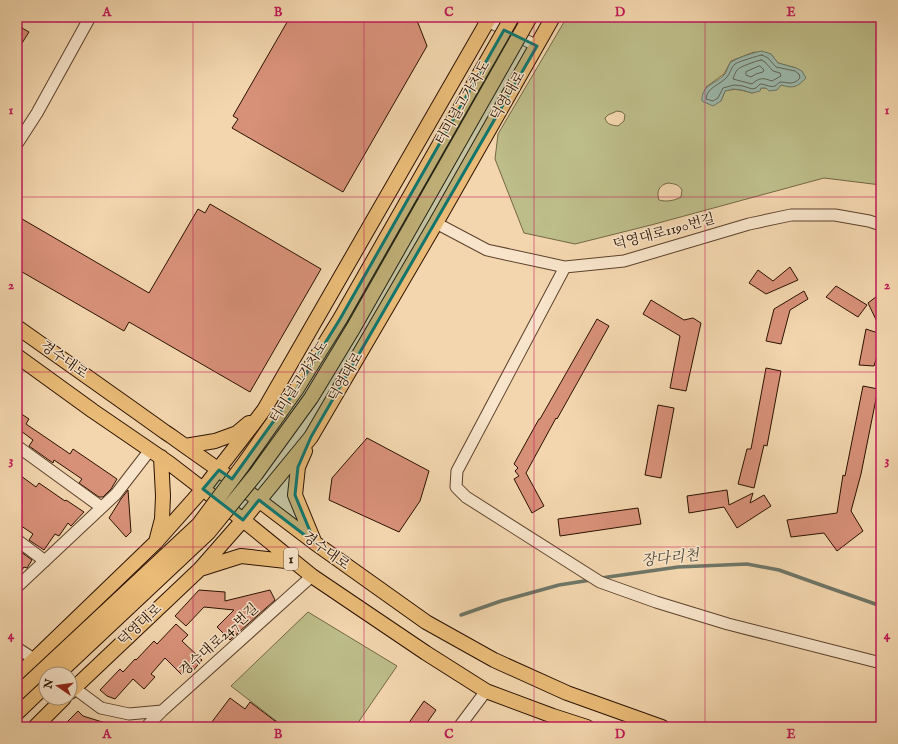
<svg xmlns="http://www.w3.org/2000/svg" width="898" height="744" viewBox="0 0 898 744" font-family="'IM FELL English','Noto Serif KR',serif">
<rect width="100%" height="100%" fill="#f3d6ae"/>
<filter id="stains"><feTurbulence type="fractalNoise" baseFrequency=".005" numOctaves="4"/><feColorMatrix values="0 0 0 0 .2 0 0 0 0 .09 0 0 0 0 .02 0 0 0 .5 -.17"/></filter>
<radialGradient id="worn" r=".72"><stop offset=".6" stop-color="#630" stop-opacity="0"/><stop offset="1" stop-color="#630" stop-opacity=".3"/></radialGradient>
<path fill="#bdbd89" stroke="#746744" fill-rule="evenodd" d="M567,17H881V185L824,178L651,225L575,244L524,233L495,159L498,134ZM754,52L771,54L778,63L796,68L781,85L766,88H761L752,93C742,90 735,88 725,91L721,101L706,87L724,74L731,61ZM617,111L622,112L625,115L624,121L618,126C612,125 607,125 605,118L608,115ZM668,183C675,184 678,184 682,190L681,197C674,201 666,202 659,200C656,192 659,185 668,183Z
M308,612L397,666L355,727H284L231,686Z"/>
<path fill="#9bb9ac" stroke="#6e7667" d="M762,51L771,54L778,63L796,68L802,71L806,78C797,87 794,89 781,85L777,90L769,91L766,88H761L760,91L752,93L742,90L733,89L725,91L721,101L713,106L702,101C701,84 717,84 725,74C728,70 728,63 733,61C740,57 755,52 762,51Z"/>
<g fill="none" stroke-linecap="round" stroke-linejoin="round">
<path stroke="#626556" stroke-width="1" d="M762,55L768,58L776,67L795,71L799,74L800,78C793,86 788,82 780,82C778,83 777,85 775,86C772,88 765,84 760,84L756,88L752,89L743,86L734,85L723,88L718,98L713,101L706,99C707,87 720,85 727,77C730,74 731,67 735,64C740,61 757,56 762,55Z
M761,60L765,62L773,71L780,73L781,76L772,81C763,78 760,77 752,84L733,79C734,76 735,73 737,70C739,67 756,61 761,60Z
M760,66L764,70L763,72L756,74L751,77L746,75V72Z"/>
<path stroke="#6e7667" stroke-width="3.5" d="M601,578L678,567L747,564L779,570L821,585L881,606
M461,615L501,601L559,585L591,580"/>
</g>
<path fill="#d89179" stroke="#2a1100" d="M290,17H412L418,23L427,46L343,192L232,128L238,119L233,116Z
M17,25L29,32L17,51Z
M210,204L321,269L250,392L129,322L124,331L17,269V216L149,293L198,209L205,213Z
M790,267L798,280L766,294L749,283L758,270L773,281Z
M836,286L867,305L858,317L826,297Z
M804,291L808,299L790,310L781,344L766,341L774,309Z
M881,293V330L868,303Z
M651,300L684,320L693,318L701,323L686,391L670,388L680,336L643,314Z
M597,319L609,326L557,419L556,418L526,473L544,506L532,513L514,479L519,476L515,471L518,468L514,464L539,419H540Z
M866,329L881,334V343L874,366L859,365Z
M766,368L781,371L767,446L764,445L754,488L738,484L747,449H751Z
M863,386L878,389L861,474L851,511L863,531L837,551L824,533L791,537L787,520L837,513L843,475L845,476Z
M658,405L674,408L661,478L645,475Z
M17,411L29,419L26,424L70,454L73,449L117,479L111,489L103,497H99L79,483L82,479L54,460L53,463L29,446L33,440L21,431L17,437Z
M367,438L429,471L420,501L399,532L329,500L332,478Z
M17,473L36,487L39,483L65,501L66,500L84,512L71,526L68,523L59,536L55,534L44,550L29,540L33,534L17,523Z
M128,490L131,532L126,537L109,518L121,499Z
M727,490L729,505L753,493L750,503L764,495L771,506L737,528L724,507L689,513L687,496Z
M638,508L641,524L560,536L558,519Z
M17,549L32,560L27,568L24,567L17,577Z
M199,590L225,592V601L270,590L275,600L230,640L217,627L234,610L204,607L186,626L175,616Z
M176,624L188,635L182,641L202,660L192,672L188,669L182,675L165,658L151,674L155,677L144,689L133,679L115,699L107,696L100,690L120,669L123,672L135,659L136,660L154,641L157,644Z
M230,698L245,709L250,702L283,727H208Z
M424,701L436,710L424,727H406Z
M78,711L83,716L112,725V727H62Z"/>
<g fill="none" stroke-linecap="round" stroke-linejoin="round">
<g stroke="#5c422c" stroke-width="13">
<path id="minor" d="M480,17L537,46
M17,144L37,113L90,17
M436,223L487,250L565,267L624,261L749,224L791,215H835L869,221L881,225
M565,267L457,471L456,487L466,497L600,582L656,602L728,624L881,663
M17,446L101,507
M17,540L45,561
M17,587L116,494L150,450
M17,648L40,663
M70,685L101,708L129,714L162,711
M146,727L162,711L312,576
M459,727L486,691"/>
</g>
<g stroke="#2a1100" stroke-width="16">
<path id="major" d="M17,327L137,412L165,432L171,436L185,446L219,470L315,543L426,622L494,660L567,693L662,727
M17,356L93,411L169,463L243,520L312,576L426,653L486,691L553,716L587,727
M185,446L215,441L237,433L249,423
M305,451L298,467L295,495L314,541
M157,538L162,519L163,496L161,457
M200,569L241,556L295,562
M17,676L156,542L203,489L264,410L490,17
M70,692L200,569L243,520L311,437L436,223L553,17
M17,713L46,685
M35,727L64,698"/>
</g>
<use href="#minor" stroke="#f7e4ca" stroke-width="11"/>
<use href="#major" stroke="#eabb77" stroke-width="14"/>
<g stroke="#2a1100" stroke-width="16" stroke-linecap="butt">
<path id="major-bridge" d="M58,674L208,533L256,474L311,398L354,327L530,17
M17,694L199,524L243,465L296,390L340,319L512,17"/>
</g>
<use href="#major-bridge" stroke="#eabb77" stroke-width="14"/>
</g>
<path fill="#0f766e" fill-opacity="0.2" stroke="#0f766e" stroke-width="3" stroke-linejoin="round" d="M504,30L537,46L311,437L298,467L295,495L315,543L259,500L243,520L203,489L219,470L232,479L296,390L340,319Z"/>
<path fill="none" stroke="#c2185b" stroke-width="1" stroke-opacity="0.55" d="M193,17V727M364,17V727M534,17V727M705,17V727M17,197H881M17,372H881M17,547H881"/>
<g text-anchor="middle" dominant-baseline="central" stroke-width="3" stroke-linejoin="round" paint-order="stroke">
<rect fill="#f7e4ca" stroke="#68503d" stroke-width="1" x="284" y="548" width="14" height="22" rx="3"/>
<g font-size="13" font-weight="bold" fill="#2a1100">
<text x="291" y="559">1</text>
</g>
<g font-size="14" fill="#2a1100" stroke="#f7e4ca">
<text transform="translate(508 96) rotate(-60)">덕영대로</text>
<text transform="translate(463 103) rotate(-60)">터미널고가차도</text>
<text transform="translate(664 232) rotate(-15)">덕영대로1190번길</text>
<text transform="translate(64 360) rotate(35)">경수대로</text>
<text transform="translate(346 377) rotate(-60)">덕영대로</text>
<text transform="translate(299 382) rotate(-57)">터미널고가차도</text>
<text transform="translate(326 551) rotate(36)">경수대로</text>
<text transform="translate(140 625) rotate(-43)">덕영대로</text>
<text transform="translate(219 640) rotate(-42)">경수대로247번길</text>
</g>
<g font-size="15" font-style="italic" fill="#524c3c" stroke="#f7e4ca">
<text transform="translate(670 558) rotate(-6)">장다리천</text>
</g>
</g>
<rect width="898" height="744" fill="none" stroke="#f3d6ae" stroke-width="44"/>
<g transform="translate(58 686) rotate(283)"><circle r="19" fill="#f7e4ca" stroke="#a59079"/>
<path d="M0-3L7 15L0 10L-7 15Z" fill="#8f2418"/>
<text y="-6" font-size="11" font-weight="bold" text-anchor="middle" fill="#2a1100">N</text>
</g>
<rect x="22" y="22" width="854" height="700" fill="none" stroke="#c2185b" stroke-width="1.5"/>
<g font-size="13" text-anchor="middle" font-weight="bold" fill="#c2185b">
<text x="107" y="16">A</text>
<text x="278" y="16">B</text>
<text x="449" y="16">C</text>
<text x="620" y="16">D</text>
<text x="791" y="16">E</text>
<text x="11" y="114">1</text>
<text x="887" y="114">1</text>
<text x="11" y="289">2</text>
<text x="887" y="289">2</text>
<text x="11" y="464">3</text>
<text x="887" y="464">3</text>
<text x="11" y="639">4</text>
<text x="887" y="639">4</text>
<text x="107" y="738">A</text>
<text x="278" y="738">B</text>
<text x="449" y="738">C</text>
<text x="620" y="738">D</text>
<text x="791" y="738">E</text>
</g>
<rect width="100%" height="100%" filter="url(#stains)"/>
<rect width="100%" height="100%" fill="url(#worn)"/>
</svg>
